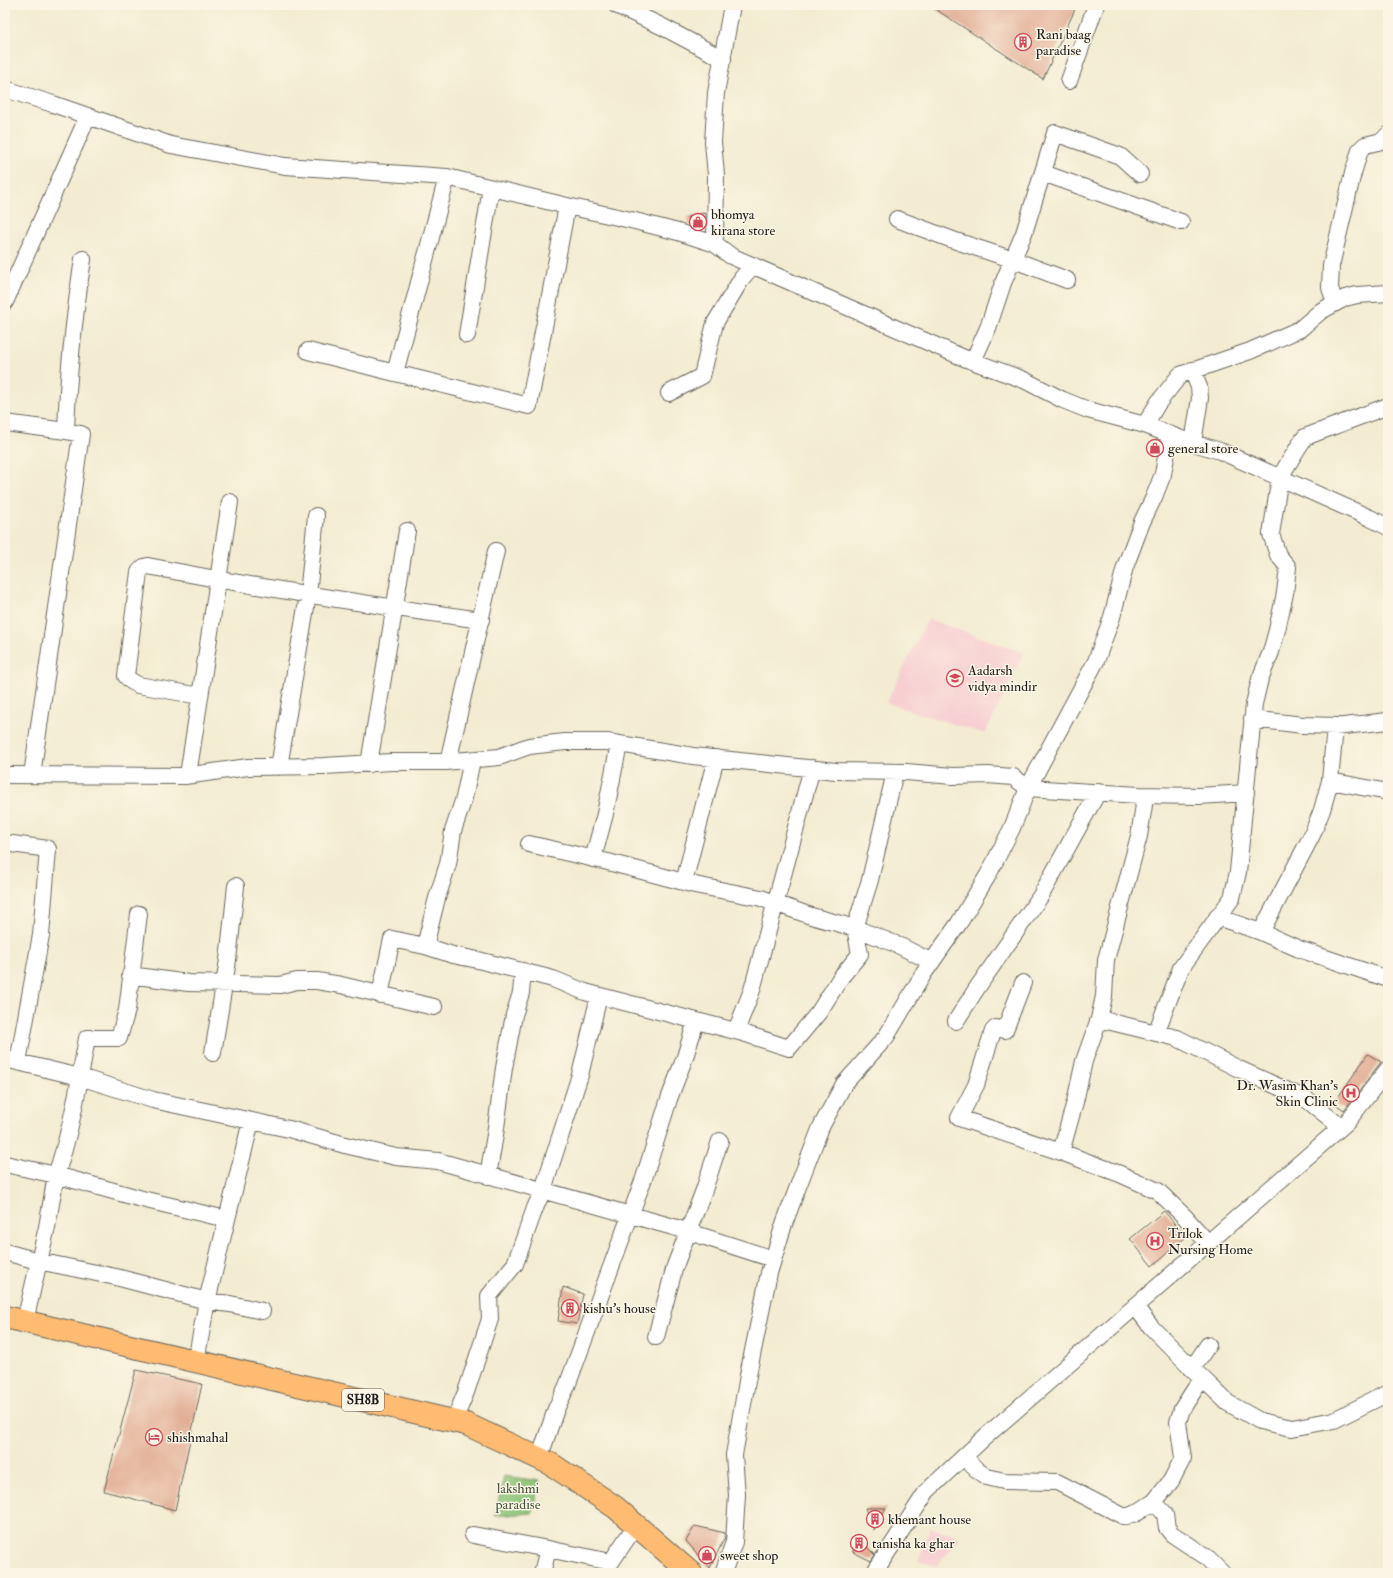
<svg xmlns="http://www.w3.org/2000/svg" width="1393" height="1578" viewBox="0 0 1393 1578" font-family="'IM FELL Double Pica',serif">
<rect width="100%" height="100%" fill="#fcf5e5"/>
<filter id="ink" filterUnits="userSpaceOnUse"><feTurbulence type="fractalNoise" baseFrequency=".025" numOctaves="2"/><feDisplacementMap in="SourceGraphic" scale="8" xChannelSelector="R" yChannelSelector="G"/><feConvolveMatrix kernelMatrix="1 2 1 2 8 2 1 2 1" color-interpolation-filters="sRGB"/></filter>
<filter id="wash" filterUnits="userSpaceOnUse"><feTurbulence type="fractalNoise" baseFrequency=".012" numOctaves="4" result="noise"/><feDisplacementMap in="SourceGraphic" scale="16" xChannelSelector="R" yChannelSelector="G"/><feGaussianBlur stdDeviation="0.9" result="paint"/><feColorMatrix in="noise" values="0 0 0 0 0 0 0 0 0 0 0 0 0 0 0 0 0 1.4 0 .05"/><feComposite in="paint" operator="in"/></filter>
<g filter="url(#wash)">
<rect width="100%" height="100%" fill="#f3ecd2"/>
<path fill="#f7cfd2" d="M928,619L1024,653L985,734L886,703Z
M930,1527L960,1538L937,1566L918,1561Z"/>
<path fill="#8cc579" stroke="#54704a" d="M504,1476L540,1481L532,1513L495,1516Z"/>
<g id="blocks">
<path fill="#e2ad94" d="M929,5H1077L1043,79Z
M705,213L706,227L697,228L690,226L687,217Z
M1368,1054L1381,1062L1344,1110L1334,1103Z
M1164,1211L1186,1237L1152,1266L1130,1239Z
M563,1287L583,1294L577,1324L558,1321Z
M136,1370L202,1384L175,1510L104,1491Z
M865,1508H886L874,1530Z
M695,1526L725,1533V1537L710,1568L686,1541Z
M856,1536L875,1555L871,1561L853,1552Z"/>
</g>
</g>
<g filter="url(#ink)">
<use href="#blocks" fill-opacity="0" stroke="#67655c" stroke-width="1"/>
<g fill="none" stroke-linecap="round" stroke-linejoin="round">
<g stroke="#67655c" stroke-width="18">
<path id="minor" d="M616,5L661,26L723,59
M732,5L716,93L713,142L716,175L715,244L731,256L964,358L1024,380L1063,400L1088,410L1145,425L1184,440L1220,451L1370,518L1388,527
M1069,81L1096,5
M5,89L53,104L171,145L285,166L447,177L567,206L631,220L678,232L715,244
M1043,173L1181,222
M447,177L395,373L529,406L567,206
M897,219L953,240L1014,260L1067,280
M5,302L88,116
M1335,303L1330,288L1331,266L1353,173L1360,150L1365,145L1382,141L1388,135
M467,335L491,188
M308,351L395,373
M973,361L988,328L1003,283L1024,233L1055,133L1120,156L1140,174
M1192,370L1199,387L1200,398L1193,443
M669,393L702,376L715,323L742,278L753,265
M5,423L66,431C68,373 74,317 83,259
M1145,425L1158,403L1180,375L1250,351L1300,329L1321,311L1345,298L1357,295L1388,293
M200,696L138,685L131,681L126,676L139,572L144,567L148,566C258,588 370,605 481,620
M1252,719L1303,725L1337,726
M472,760L464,798L453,831L448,864L437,898L425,946L453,955L478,960L553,979L585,992L743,1033L789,1048L819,1012L841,977L860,954L855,928L870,880L895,772
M448,762L496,551
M369,764L407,531
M279,767L308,595L316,516
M5,775L185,776L248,767L324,766L392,762H444L499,757L529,746L565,742H607L693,756L836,771L906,772L953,776L988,775L1013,777L1028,788L1012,828L988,875L959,923L924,973L886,1037L844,1084L821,1127L802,1176L784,1224L769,1273L749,1370L734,1455L737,1495L734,1542L723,1573
M32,775L81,434L66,431
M188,775L230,502
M1330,781L1335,727L1388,721
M1139,795L1199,796L1246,793
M5,843L48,849L41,935L18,1062
M529,844L608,862L695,885L761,898L811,916L855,928L898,945L932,962
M593,859L605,814L619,744
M684,882L716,758
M139,914L127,1010L119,1038H87L80,1077L153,1100L289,1129L345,1145L396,1157L438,1161L677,1228L773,1259
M1217,917L1261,932L1299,949L1388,979
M1261,932L1312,835L1322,810L1330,781L1388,792
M130,975L188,983L280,985L297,981H317L341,985L434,1007
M1023,983L1005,1030L996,1028L993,1031L976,1085L959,1118L1061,1152
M380,995L392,939L425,946
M1099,1019L1104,996L1106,960L1139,836L1144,805L1139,795L1028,788L1096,661L1112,617L1125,567L1142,522L1154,497L1163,474L1170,435
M956,1021L977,988L1040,897L1098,792
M736,1031L752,990L812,768
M1156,1033L1181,968L1232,898L1238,872L1254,704L1260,679L1271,652L1277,630L1285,593L1288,567L1278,555L1271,534L1280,477L1299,446L1305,437L1388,406
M213,1053L228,960L236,886
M5,1059L80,1077C74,1111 67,1143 56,1175L142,1199L226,1219
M5,1164L56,1175L47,1227L25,1321
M488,1176L495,1135L504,1068L514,1015L521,993L523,971
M1208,1243L1185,1217L1158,1191L1120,1174L1061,1152L1075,1102L1084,1061L1099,1019L1177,1038L1239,1069L1306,1099L1341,1127
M5,1252L38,1261L116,1277L207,1301L230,1304L262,1311
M1135,1306L1151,1327L1202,1378L1228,1403L1260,1421L1292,1428L1334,1420L1388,1393
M656,1337L675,1266L704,1190L720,1141
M196,1361L207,1301L251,1121
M1192,1369L1208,1345
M454,1421L466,1392L490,1319L489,1296L515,1264L535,1208L543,1190L580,1075L599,996
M964,1457L978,1471L987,1477L1004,1481L1057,1482L1123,1516C1134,1518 1144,1507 1154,1502L1165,1514L1167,1528L1172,1534L1205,1556L1222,1573
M539,1459L556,1409L567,1386L644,1178L669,1099L685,1057L696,1021
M1154,1502L1171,1481L1183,1458L1178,1422L1182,1409L1202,1378
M473,1535L548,1549
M542,1573L548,1549L611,1562L636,1525
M874,1573L927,1491L985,1437L1347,1122L1388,1069"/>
</g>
<g stroke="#67655c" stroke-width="24">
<path id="primary" d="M5,1317L466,1424L551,1464L615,1507L691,1573"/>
</g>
<use href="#minor" stroke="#fff" stroke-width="16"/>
<use href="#primary" stroke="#ffbb71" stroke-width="22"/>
</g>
</g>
<defs>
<g id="building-ring" transform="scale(0.9)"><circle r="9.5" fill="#fcf5e5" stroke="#d1495b" stroke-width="1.5"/><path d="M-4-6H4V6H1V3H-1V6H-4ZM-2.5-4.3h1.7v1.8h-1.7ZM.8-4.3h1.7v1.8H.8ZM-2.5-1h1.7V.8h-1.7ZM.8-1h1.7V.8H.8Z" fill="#d1495b"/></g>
<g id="shop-ring" transform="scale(0.9)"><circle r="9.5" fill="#fcf5e5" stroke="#d1495b" stroke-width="1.5"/><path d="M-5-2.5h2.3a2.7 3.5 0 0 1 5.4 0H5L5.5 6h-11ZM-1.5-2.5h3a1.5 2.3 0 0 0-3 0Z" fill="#d1495b"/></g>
<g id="school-ring" transform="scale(0.9)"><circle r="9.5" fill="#fcf5e5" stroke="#d1495b" stroke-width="1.5"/><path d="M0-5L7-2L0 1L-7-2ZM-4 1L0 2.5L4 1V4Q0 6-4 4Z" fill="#d1495b"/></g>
<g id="hospital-ring" transform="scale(0.9)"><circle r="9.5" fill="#fcf5e5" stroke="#d1495b" stroke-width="1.5"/><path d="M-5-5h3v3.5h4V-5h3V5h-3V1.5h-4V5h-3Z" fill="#d1495b"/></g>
<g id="hotel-ring" transform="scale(0.9)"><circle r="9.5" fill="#fcf5e5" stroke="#d1495b" stroke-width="1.5"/><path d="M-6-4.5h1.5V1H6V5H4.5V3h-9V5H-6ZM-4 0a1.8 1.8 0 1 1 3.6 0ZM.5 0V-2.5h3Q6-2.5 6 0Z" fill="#d1495b"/></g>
</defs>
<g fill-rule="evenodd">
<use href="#building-ring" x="1023" y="42"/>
<use href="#shop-ring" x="698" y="222"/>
<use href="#shop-ring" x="1155" y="448"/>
<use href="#school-ring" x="955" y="678"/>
<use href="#hospital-ring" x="1351" y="1093"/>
<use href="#hospital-ring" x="1155" y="1241"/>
<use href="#building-ring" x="570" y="1308"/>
<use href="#hotel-ring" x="154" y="1437"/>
<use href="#building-ring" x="875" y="1519"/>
<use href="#building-ring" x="859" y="1543"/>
<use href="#shop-ring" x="707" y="1555"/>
</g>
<g text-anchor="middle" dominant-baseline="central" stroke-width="3" stroke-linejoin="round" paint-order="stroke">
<rect fill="#fcf5e5" stroke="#5f5d58" stroke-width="1" x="342" y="1389" width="42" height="22" rx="3"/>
<g font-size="13" font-weight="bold" fill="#1c1c1c">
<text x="363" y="1400">SH8B</text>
</g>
<g font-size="14" fill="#1c1c1c" stroke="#fcf5e5" text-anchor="start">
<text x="1036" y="34">Rani baag<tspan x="1036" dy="16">paradise</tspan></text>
<text x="711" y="214">bhomya<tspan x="711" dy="16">kirana store</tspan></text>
<text x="1168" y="448">general store</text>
<text x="968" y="670">Aadarsh<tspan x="968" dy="16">vidya mindir</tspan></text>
<text x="1338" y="1085" text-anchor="end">Dr. Wasim Khan's<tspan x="1338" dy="16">Skin Clinic</tspan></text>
<text x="1168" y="1233">Trilok<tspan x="1168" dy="16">Nursing Home</tspan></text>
<text x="583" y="1308">kishu's house</text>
<text x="167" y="1437">shishmahal</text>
<text x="888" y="1519">khemant house</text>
<text x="872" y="1543">tanisha ka ghar</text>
<text x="720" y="1555">sweet shop</text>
</g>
<g font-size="14" fill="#43573d" stroke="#fcf5e5">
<text x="518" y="1488">lakshmi<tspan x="518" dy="16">paradise</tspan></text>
</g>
</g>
<rect width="1393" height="1578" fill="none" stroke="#fcf5e5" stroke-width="20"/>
</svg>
